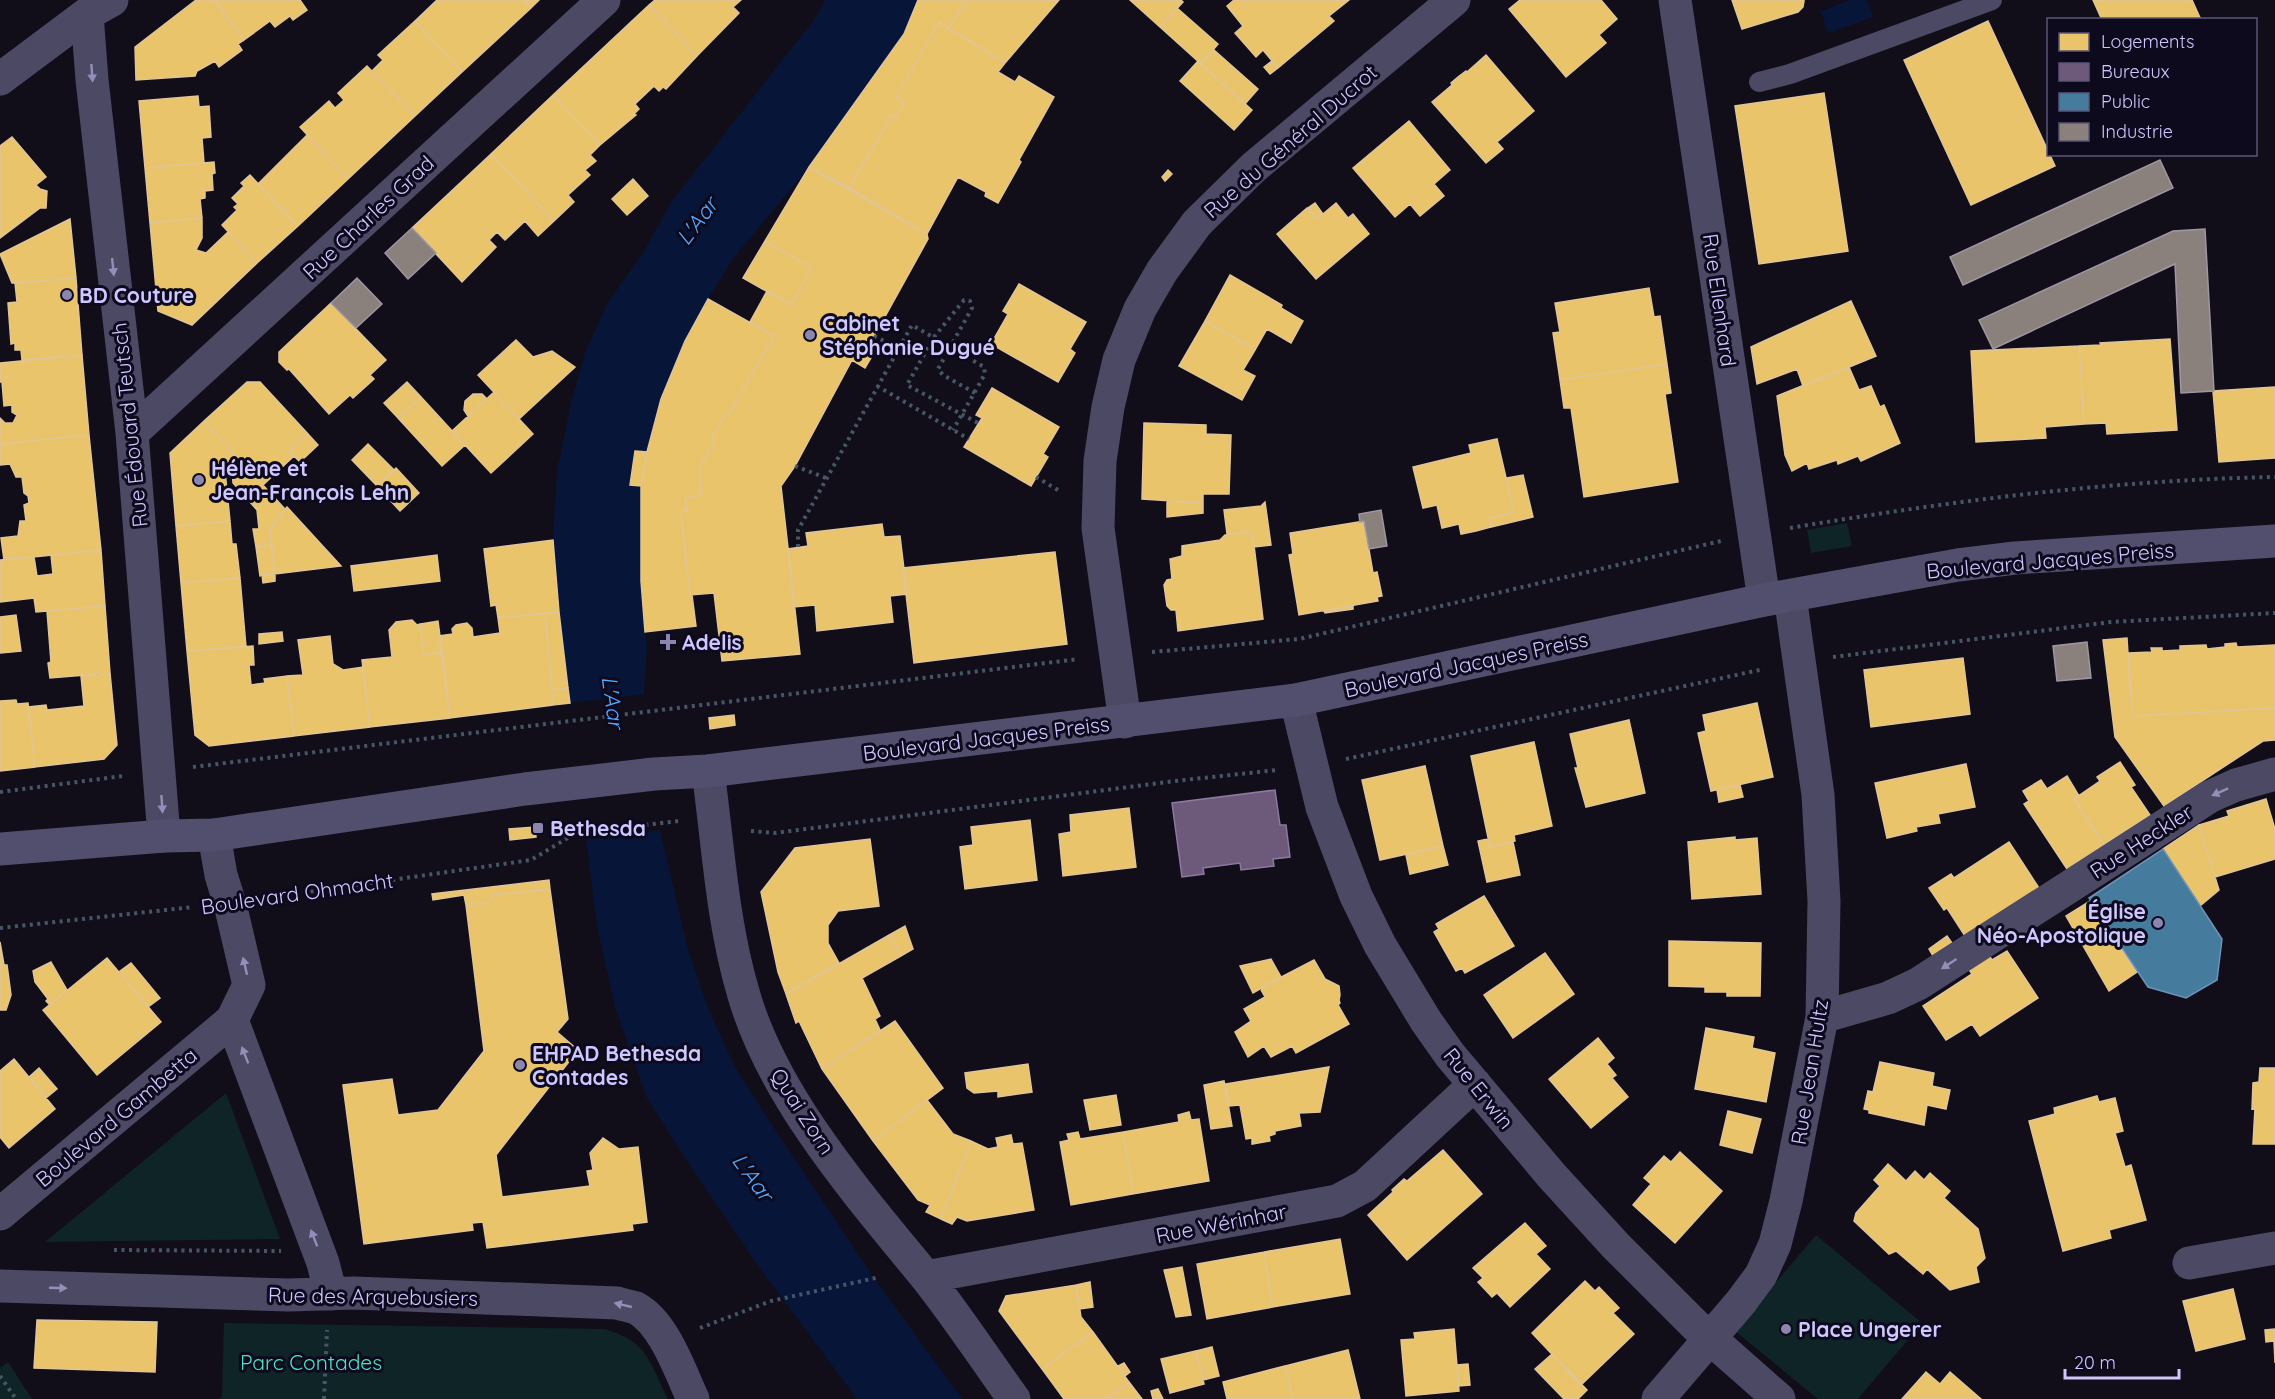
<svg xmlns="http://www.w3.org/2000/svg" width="2275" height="1399" viewBox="0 0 2275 1399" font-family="Quicksand,sans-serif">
<rect width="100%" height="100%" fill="#110e1a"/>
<path fill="#0e2426" d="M1847,523L1852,546L1811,553L1807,530Z
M226,1093L280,1239L45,1242Z
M1816,1235L1922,1323L1858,1399H1818L1735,1331Z
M224,1323L605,1329C616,1333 629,1337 638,1346C651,1357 659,1383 668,1399H219L222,1397Z
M8,1362L32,1399H0V1368Z"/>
<path fill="#071638" d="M825,0H918L904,34L867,88L809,167L735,256L708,299L685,341L661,399L647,452L641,486V581L647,647L644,694L660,830L688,950L708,1008L734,1065L768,1119L869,1271L962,1399H857L759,1267L687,1161L647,1098L615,1007L597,926L586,839L559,612L553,540L557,472L571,403L585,353L608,302L643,253L672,201L816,17Z
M1851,0H1867L1873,17L1828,33L1821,11Z"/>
<path fill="#110e1a" d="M644,694L660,830L586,839L570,703Z"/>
<path fill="#e9c46a" stroke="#e1c597" stroke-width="1.5" d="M196,0H215L244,40L238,44L242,50L219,67L215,61L197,71L195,76L136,80L135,47Z
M215,0H300L307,10L293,20L290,16L275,27L270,21L244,40Z
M437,0H524L531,8L462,72L415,21Z
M524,0H539L531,8Z
M655,0H741L733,7L739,13L697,56L649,5Z
M918,0H968L948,28L939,22L896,97L905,102L896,117L892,115L849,188L809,167L904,34Z
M968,0H1059L1005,63L948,28Z
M1130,0H1181L1183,2L1160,27Z
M1234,0H1349L1329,16L1334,21L1278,68L1263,50L1256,57L1235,33L1243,26L1227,6Z
M1520,0H1601L1617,19L1599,35L1606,43L1566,77L1509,9Z
M1732,0H1804V1L1803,7L1798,12L1742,29Z
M2093,0H2192L2201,20H2102Z
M649,5L697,56L666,89L663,87L659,91L654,86L635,104L639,109L634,114L636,115L600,145L553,95Z
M1177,8L1218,44L1201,64L1160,27Z
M415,21L462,72L415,116L372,71L383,60L378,55Z
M1988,21L2055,166L1971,205L1904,60Z
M939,22L1005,63L998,72L1015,82L1019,76L1054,97L1019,160L1021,162L998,203L985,196L986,192L958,177L927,234L849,188L892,115L896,117L905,102L896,97Z
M1214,50L1258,89L1245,104L1201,64Z
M1486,55L1534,111L1497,142L1503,149L1486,163L1432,102L1452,85L1451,83L1458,77L1466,71L1467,72Z
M1198,61L1252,110L1234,130L1180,81Z
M1272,61L1278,68L1270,74L1264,67Z
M367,66L415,116L348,179L300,127L329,101L335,108L344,100L338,93Z
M1824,93L1848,251L1759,264L1735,106Z
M553,95L600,145L590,155L596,161L585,170L590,175L568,195L574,202L554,221L491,154Z
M198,96L199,107L209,106L211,137L202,138L204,163L145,168L139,101Z
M1409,121L1450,170L1434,184L1444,196L1420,216L1410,204L1395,217L1353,168Z
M307,135L348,179L298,226L258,184Z
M12,137L46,177L36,185L40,189L47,191L46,208H40L0,238V146Z
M491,154L554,221L538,236L525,221L505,240L497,232L489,240L496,247L462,282L412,228Z
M214,162L215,173L212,174L213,190L205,191V198L200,199L202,218L150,223L145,168Z
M809,167L927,234L928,239L871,342L878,346L865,368L852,360L795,466L781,486L800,654L722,661L714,593L690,595L681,512L687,510L685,498L701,495L699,469L715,440L712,438L726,413L729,414L774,336L750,322L767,291L791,305L812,268L765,241Z
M1168,170L1172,174L1165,181L1162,177Z
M250,175L298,226L257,263L222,225L237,210L234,207L238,204L232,198L244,186L241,183Z
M633,179L648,196L627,215L612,199Z
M1315,203L1323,214L1317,219L1308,208Z
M1336,203L1348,218L1353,214L1369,234L1316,279L1277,234L1307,208L1317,219Z
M202,218V238L196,250L206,253L228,232L257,263L192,325L158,311L150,223Z
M70,219L76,278L12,283L0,254Z
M765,241L812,268L791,305L743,278Z
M1230,275L1282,305L1281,308L1303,321L1291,343L1267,329L1255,350L1205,321Z
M76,278L82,355L22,360L21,350H15V343L11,344L8,303L17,302L15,283Z
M1019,284L1086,322L1070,349L1075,353L1058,382L991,344L1008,314L1003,311Z
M1649,288L1654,317L1660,316L1667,364L1560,380L1553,333L1560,332L1555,303Z
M708,299L774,336L729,414L726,413L712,438L715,440L699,469L701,495L685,498L687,510L681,512L690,595H692L696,626L645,632L641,581V486L647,452L661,399L685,341Z
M1851,301L1876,356L1803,386L1797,369L1757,384L1751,347Z
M331,303L386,360L370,375L374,379L353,398L350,395L329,414L289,369L287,370L279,362V352Z
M1205,321L1255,350L1243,370L1255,376L1242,400L1179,366Z
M2170,339L2177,430L2107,434L2106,423L2084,424L2079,346L2101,345L2100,343Z
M516,340L533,357L552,351L575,367L519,419L478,375Z
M2079,346L2084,424L2045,427L2046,438L1976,442L1971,351Z
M82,355L89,435L0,444V418L5,423H13L17,415L12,412V405L4,406L2,382H0V363Z
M1667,364L1671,393L1665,394L1678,482L1584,497L1571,408H1564L1560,380Z
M1849,367L1859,390L1871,386L1880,407L1884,405L1900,443L1861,461L1858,456L1838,464L1837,460L1809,469L1807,463L1792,471L1785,455L1777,396Z
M247,382H260L308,434L289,451L294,456L263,485L204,421Z
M407,382L421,397L398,418L384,403Z
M2275,387V458L2219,462L2213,391Z
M992,388L1059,427L1043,454L1048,457L1031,486L964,447L982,418L976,415Z
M494,392L533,434L491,473L452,431Z
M473,394H482L487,399L468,416L464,410L465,401Z
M421,397L465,445L442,466L398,418Z
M204,421L285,509L270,529L271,545L256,547L253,529H259L257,510L233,483L232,470L225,471L230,521L176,526L170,453Z
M1144,423L1206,425V434L1231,435L1229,494H1203V503L1142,499Z
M308,434L318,445L300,462L289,451Z
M89,435L101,550L4,560L1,538L18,536L20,521H26L24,505L29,503L28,496L24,493L22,477H16L10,464L0,465V444Z
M1497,439L1514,512L1489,518L1491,527L1476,531L1461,534L1459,524L1442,528L1437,505L1423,508L1413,467L1471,453L1469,445Z
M368,444L394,470L377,486L352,460Z
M635,451L647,452L641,486L630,485Z
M396,468L419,493L400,511L377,486Z
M1523,475L1533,517L1491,527L1489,518L1514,512L1506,478Z
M1167,501L1203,503V513L1167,517Z
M1265,502L1271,545L1254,547L1253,537L1248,532L1227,534L1224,510L1261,506Z
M287,507L341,566L275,574L270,529Z
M230,521L232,544H236L240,578L181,583L176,526Z
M1364,521L1373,573L1377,572L1382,596L1377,597L1378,601L1299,615L1289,555L1293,554L1290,533Z
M882,524L884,537L900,536L907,594L890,596L893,622L817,631L815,605L794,607L788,549L808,546L806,533Z
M1248,532L1253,537L1263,619L1178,631L1176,610H1171L1167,606L1164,585L1167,580L1172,579L1170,559L1182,556V546L1220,540L1225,535Z
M553,540L559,612L498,618L496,605L491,606L484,549Z
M271,545L275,574L260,576L256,547Z
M101,550L105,606L36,612L34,598L0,602V560L34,557L37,576L53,574L51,555Z
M1055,552L1067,644L914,663L903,568Z
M437,555L440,581L354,591L351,566Z
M275,574V581L263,583L262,575Z
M240,578L246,647L187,651L181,583Z
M105,606L110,673L50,678L48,663L51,662L47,611Z
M1353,606V609L1325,613L1324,611Z
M559,612L568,688L552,690L545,613Z
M545,613L553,705L450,718L439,636L453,634L452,629L456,625L467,623L472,628L473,637L500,633L498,618Z
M16,615L21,651L0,653V617Z
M412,620L417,625L420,624L424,655L442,652L450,718L370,727L362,660L392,657L389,630L396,622Z
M438,621L442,652L424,655L420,624Z
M282,632L283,641L259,644V634Z
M330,636L333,664L343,670L363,667L370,727L294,736L287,676L303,675L298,640Z
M2127,638L2132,716L2275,708V740L2263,741L2164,806L2115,737L2103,640Z
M2236,643L2237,647L2275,645V708L2132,716L2129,653L2152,652L2151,648H2162V651L2180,650V646L2206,645L2207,649L2225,647V644Z
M253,646L254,665H249L251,685L265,683L264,679L287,676L294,736L209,746L195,735L187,651Z
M1963,658L1970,714L1871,727L1864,670Z
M110,673L117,745L104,759L35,767L28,707L46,705L47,710L84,706L81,676Z
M568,688L570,703L553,705L552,690Z
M16,700L17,704L28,703L35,767L0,771V701Z
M1757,703L1773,777L1711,791L1698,733L1706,731L1703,715Z
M734,715L735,725L710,729L709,718Z
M1629,720L1645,793L1586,807L1575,768H1578L1570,734Z
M1534,742L1552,826L1514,835L1515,841L1490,847L1471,756Z
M2120,762L2135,785L2131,787L2150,815L2104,845L2074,799L2100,781L2097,777Z
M1966,764L1975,807L1938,814L1940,823L1916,827L1917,831L1887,838L1875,783Z
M1425,766L1443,846L1380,860L1362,780Z
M2067,776L2079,796L2074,799L2104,845L2067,869L2024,804L2029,801L2023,791L2041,780L2047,789Z
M1740,785L1743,797L1719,802L1717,790Z
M2266,799L2275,829V859L2215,877L2199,825L2229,816L2227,811Z
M1129,808L1136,867L1063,876L1059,834L1071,832L1070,815Z
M1030,820L1037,880L965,889L960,847L973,845L971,827Z
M2199,825L2219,890L2200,906L2163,849Z
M535,827L536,837L510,840L509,829Z
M1735,837V840L1757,838L1761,894L1692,899L1688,842Z
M870,839L879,906L838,911L828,925V943L839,963L786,994L778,972L761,892L795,848Z
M1488,839L1490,847L1513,842L1520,875L1487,882L1478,841Z
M2009,842L2039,888L1965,936L1947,908L1944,910L1929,888L1951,874L1954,878Z
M1443,846L1448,865L1410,874L1406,855Z
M549,880L550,889L494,895L487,903L466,905L464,895L433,900L432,894Z
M550,889L568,1019L557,1032L578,1050L496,1155L502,1197L590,1186L587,1171L593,1170L590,1153L603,1138L619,1149L638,1147L647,1222L632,1224L633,1230L487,1248L483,1222L472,1223L473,1230L364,1244L343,1085L392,1079L398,1115L438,1110L484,1051L466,905L487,903L494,895Z
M1484,896L1514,946L1465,973L1462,968L1456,971L1434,932L1439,929L1436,924Z
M2090,901L2137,972L2109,991L2066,916Z
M905,926L913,949L901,956L889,935Z
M889,935L901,956L862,978L880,1016L875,1019L880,1030L822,1069L799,1021L796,1023L786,994Z
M1947,936L1952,943L1933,956L1929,949Z
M1669,941L1761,943L1760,996H1727V992H1705V987L1669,986Z
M0,942L4,965H7L11,995L6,1010H0Z
M1986,951L1992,960L2007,951L2038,998L1980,1036L1972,1024L1946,1040L1923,1006L1972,974L1966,965Z
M1545,953L1574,994L1513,1038L1484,995Z
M107,958L161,1022L97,1075L43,1010Z
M1271,959L1281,977L1253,993L1240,966Z
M1314,960L1325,979L1339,986L1340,995L1339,1000L1340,1003L1338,1005L1349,1024L1296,1053L1292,1046L1271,1057L1264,1046L1248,1057L1235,1032L1251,1021L1244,1009L1265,997L1260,988Z
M51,962L67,990L50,1005L46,1001L48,999L35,982L33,971Z
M131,963L160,998L148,1007L119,972Z
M895,1021L943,1088L873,1141L822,1069Z
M1706,1028L1754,1037L1752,1048L1775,1053L1766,1102L1695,1089Z
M1598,1038L1614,1058L1607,1064L1616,1075L1612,1078L1628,1097L1591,1128L1549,1079Z
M14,1059L55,1109L9,1148L0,1137V1071Z
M1880,1062L1934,1073L1932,1086L1950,1090L1946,1109L1927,1105L1924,1125L1869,1113V1110L1864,1109L1868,1091L1873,1092Z
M1028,1064L1032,1092L998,1097V1091L974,1093L967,1088L965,1073Z
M1329,1067L1320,1112L1299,1113L1301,1126L1275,1131V1134L1269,1136L1270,1141L1252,1144V1138L1246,1139L1240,1105L1229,1106L1225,1084Z
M39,1068L57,1089L46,1098L29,1077Z
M2260,1068H2275V1144H2253L2255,1108L2252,1109L2253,1083L2259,1082Z
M1224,1081L1232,1126L1211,1129L1204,1085Z
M1116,1095L1121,1125L1090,1130L1084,1100Z
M2097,1096L2099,1102L2115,1098L2123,1131L2115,1133L2125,1167L2131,1165L2146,1220L2109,1230L2111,1238L2063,1251L2029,1121L2055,1114L2054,1108Z
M927,1100L953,1134L971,1141L941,1219L926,1212L930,1205L918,1200L873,1141Z
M1728,1111L1761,1119L1752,1153L1720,1145Z
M1189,1112L1191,1120L1199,1119L1209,1181L1133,1194L1123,1132L1179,1122L1178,1115Z
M1078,1132L1080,1139L1123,1132L1133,1194L1071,1205L1060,1142L1069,1140L1067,1134Z
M1011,1135L1013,1144L1022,1143L1034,1210L967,1221L957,1217L952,1224L941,1219L971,1141L988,1149L998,1147L996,1138Z
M1443,1150L1482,1194L1407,1260L1368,1215L1393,1192L1392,1190L1404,1179L1407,1181Z
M1680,1152L1722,1191L1675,1243L1633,1205L1651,1184L1644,1178L1664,1156L1671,1162Z
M1888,1164L1906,1181L1915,1171L1924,1180L1930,1173L1950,1191L1944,1198L1978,1229L1985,1258L1976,1267L1979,1282L1950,1290L1927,1269L1923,1274L1896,1251L1889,1254L1854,1221L1856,1213L1880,1186L1874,1180Z
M1525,1223L1546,1246L1536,1254L1550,1269L1510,1307L1497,1293L1492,1297L1478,1282L1483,1278L1473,1268Z
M1340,1239L1350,1294L1273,1307L1264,1252Z
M1264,1252L1273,1307L1207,1319L1197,1264Z
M1182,1267L1191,1315L1176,1317L1164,1270Z
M1585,1281L1595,1291L1599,1287L1619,1308L1613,1313L1634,1334L1581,1385L1532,1333Z
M1090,1282L1093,1307L1080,1309L1076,1285Z
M1076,1285L1081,1317L1093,1332L1042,1369L999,1311L1006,1296Z
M2233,1289L2245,1339L2196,1351L2183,1301Z
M37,1320L157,1322L155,1372L34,1368Z
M1454,1329L1459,1391L1406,1396L1401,1340L1415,1339L1414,1333Z
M2275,1329V1363L2274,1341L2266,1342L2265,1330Z
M1093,1332L1129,1382L1106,1399H1064L1042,1369Z
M1212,1347L1219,1376L1203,1380L1196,1351Z
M1348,1350L1360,1399H1293L1285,1366Z
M1196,1351L1204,1384L1170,1393L1161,1359Z
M1552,1354L1587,1390L1578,1399H1564L1535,1369Z
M1124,1363L1130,1372L1125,1376L1118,1366Z
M1468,1364L1470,1385L1459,1386L1457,1365Z
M1285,1366L1293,1399H1227L1223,1382Z
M1926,1372L1940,1384L1950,1372L1981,1399H1902Z
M1129,1382L1142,1399H1106Z
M1158,1389L1163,1399H1153L1151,1391Z"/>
<path fill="#6d597a" stroke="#8a7aa2" stroke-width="1.5" d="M1275,790L1280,825H1286L1290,857L1273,859L1274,866L1241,870L1240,863L1203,868L1204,874L1182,877L1172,803Z"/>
<path fill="#457b9d" stroke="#6e92ba" stroke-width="1.5" d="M2163,849L2222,939L2217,980L2186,998L2148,987L2089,898Z"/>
<path fill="#8a817c" stroke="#9f96a3" stroke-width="1.5" d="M2160,160L2173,188L1963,285L1950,257Z
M412,228L436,253L408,279L385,253Z
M2205,229L2214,391L2181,393L2175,264L1993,349L1979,320L2173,231Z
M357,278L382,304L356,328L331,303Z
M1381,510L1387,546L1369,549L1364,521L1360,522L1359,514Z
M2087,642L2091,678L2057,681L2053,646Z"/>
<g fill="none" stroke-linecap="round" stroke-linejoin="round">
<path stroke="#475666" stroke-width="4" stroke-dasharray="3 4.5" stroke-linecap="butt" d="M874,336L898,348
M877,386L969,439
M975,393L943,375L938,369L972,308L970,301L964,300L934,337L907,385L978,423
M795,466L826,478
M1036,477L1058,490
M1790,528C1951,501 2112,480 2275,477
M798,547V530L912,325L984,367L985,374L953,430
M1152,652L1299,639L1721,541
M1833,657L2111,622L2275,613
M1346,759L1764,669
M193,767L1079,659
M0,792L123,776
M751,831L775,833L1175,781L1277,770
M266,898L531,860L576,833L679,821
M0,928L193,907
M114,1250L281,1251
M700,1328L771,1301L880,1277
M0,1376L16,1399
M324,1399L327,1330"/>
<path stroke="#4b4963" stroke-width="20" d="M1759,82L1790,74L1992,0"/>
<path stroke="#4b4963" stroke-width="33" d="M1675,0L1764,600
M87,14L92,80L132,433L164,836
M0,79L87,14L112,0
M132,433L604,0
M1296,700L1322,807L1356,896L1380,945L1426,1021L1450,1055L1552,1176L1616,1246L1695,1325L1779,1399
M1125,722L1098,528L1100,461L1108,407L1119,360L1140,309L1162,271L1197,223L1253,168L1454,0
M708,771C718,844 722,921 743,992C772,1096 858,1194 926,1277C957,1316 985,1359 1014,1399
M1822,1017L1888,998L1918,984L2209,797L2236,785L2275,774
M232,1020L323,1263L331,1294
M0,1214L232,1020L249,985L230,904L221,875L214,835
M2189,1263L2275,1248
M926,1277L1337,1201L1365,1186L1475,1084
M0,1286L288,1295L354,1293L617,1303C623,1305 630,1306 636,1308C664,1323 680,1371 693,1399
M1658,1399L1741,1302L1761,1275L1775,1244L1786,1201L1822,1017L1824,901L1818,795L1790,596"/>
<path stroke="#524f6e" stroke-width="33" d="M0,849L164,836L214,835L525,789L654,774L708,771L1296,700L1764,600L1958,565L2015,558L2275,541"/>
</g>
<defs><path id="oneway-solid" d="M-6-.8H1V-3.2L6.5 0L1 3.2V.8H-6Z" transform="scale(1.5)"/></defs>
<g fill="#948eb9">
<use href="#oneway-solid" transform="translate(92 73) rotate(86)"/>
<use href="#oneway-solid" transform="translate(113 267) rotate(84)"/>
<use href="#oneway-solid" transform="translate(2220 792) rotate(156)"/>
<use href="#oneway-solid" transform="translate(162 804) rotate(86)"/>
<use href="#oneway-solid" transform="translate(1949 964) rotate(147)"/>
<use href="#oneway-solid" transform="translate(245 966) rotate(-103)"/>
<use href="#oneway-solid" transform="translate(245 1055) rotate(-111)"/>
<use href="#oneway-solid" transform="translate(314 1238) rotate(-111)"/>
<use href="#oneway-solid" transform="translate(58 1288) rotate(2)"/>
<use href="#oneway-solid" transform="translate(623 1305) rotate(-167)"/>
</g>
<g fill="#8c86af" stroke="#0e0a1e" stroke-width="2">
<circle cx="67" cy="295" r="6"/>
<circle cx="810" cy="335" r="6"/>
<circle cx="199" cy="480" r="6"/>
<path d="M665 633h6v6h6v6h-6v6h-6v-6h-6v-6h6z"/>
<rect x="532" y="822" width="12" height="12" rx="3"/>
<circle cx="2158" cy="923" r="6"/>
<circle cx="520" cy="1065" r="6"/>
<circle cx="1786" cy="1329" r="6"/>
</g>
<g text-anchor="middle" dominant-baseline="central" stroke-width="6" stroke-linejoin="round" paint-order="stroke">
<g font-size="21" fill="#cfc7ff" stroke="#0e0a1e">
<text transform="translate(1290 141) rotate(-41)">Rue du Général Ducrot</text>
<text transform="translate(368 217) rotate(-43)">Rue Charles Grad</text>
<text transform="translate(1720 300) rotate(82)">Rue Ellenhard</text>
<text transform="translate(129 425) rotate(-96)">Rue Édouard Teutsch</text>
<text transform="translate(2050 560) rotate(-5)">Boulevard Jacques Preiss</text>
<text transform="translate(1466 664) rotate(-12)">Boulevard Jacques Preiss</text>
<text transform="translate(986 738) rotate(-7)">Boulevard Jacques Preiss</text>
<text transform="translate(2141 841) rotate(-33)">Rue Heckler</text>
<text transform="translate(297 893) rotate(-8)">Boulevard Ohmacht</text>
<text transform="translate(1809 1072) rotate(-81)">Rue Jean Hultz</text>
<text transform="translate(1479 1088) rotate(51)">Rue Erwin</text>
<text transform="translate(803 1111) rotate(57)">Quai Zorn</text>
<text transform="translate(116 1117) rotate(-40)">Boulevard Gambetta</text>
<text transform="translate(1221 1223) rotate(-11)">Rue Wérinhar</text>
<text transform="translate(373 1296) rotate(1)">Rue des Arquebusiers</text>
</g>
<g font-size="21" font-weight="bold" fill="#cfc7ff" stroke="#0e0a1e" text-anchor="start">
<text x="79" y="295">BD Couture</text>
<text x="822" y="323">Cabinet<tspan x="822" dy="24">Stéphanie Dugué</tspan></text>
<text x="211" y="468">Hélène et<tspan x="211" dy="24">Jean-François Lehn</tspan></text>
<text x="682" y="642">Adelis</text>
<text x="550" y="828">Bethesda</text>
<text x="2146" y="911" text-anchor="end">Église<tspan x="2146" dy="24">Néo-Apostolique</tspan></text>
<text x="532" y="1053">EHPAD Bethesda<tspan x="532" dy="24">Contades</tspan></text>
<text x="1798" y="1329">Place Ungerer</text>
</g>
<g font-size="21" fill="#4de5c5" stroke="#0e0a1e">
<text x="311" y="1362">Parc Contades</text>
</g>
<g font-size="22" font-style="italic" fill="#5af" stroke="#0e0a1e">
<text transform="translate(697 221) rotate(-53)">L'Aar</text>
<text transform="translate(613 702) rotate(82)">L'Aar</text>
<text transform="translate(753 1177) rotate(54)">L'Aar</text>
</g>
</g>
<rect x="2047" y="18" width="210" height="138" fill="#0e0a1e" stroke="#5b5678" stroke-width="1.5"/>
<rect x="2059" y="33" width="30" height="18" fill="#e9c46a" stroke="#5b5678" stroke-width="1.5"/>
<text x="2101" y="48" font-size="18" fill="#cfc7ff">Logements</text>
<rect x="2059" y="63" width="30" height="18" fill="#6d597a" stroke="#5b5678" stroke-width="1.5"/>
<text x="2101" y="78" font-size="18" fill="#cfc7ff">Bureaux</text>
<rect x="2059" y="93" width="30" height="18" fill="#457b9d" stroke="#5b5678" stroke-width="1.5"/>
<text x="2101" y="108" font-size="18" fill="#cfc7ff">Public</text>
<rect x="2059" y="123" width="30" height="18" fill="#8a817c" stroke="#5b5678" stroke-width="1.5"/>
<text x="2101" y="138" font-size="18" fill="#cfc7ff">Industrie</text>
<path d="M2065 1369v9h114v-9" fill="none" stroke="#cfc7ff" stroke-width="3"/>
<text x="2074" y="1369" font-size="18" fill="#cfc7ff" stroke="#0e0a1e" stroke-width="4.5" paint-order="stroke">20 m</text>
</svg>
